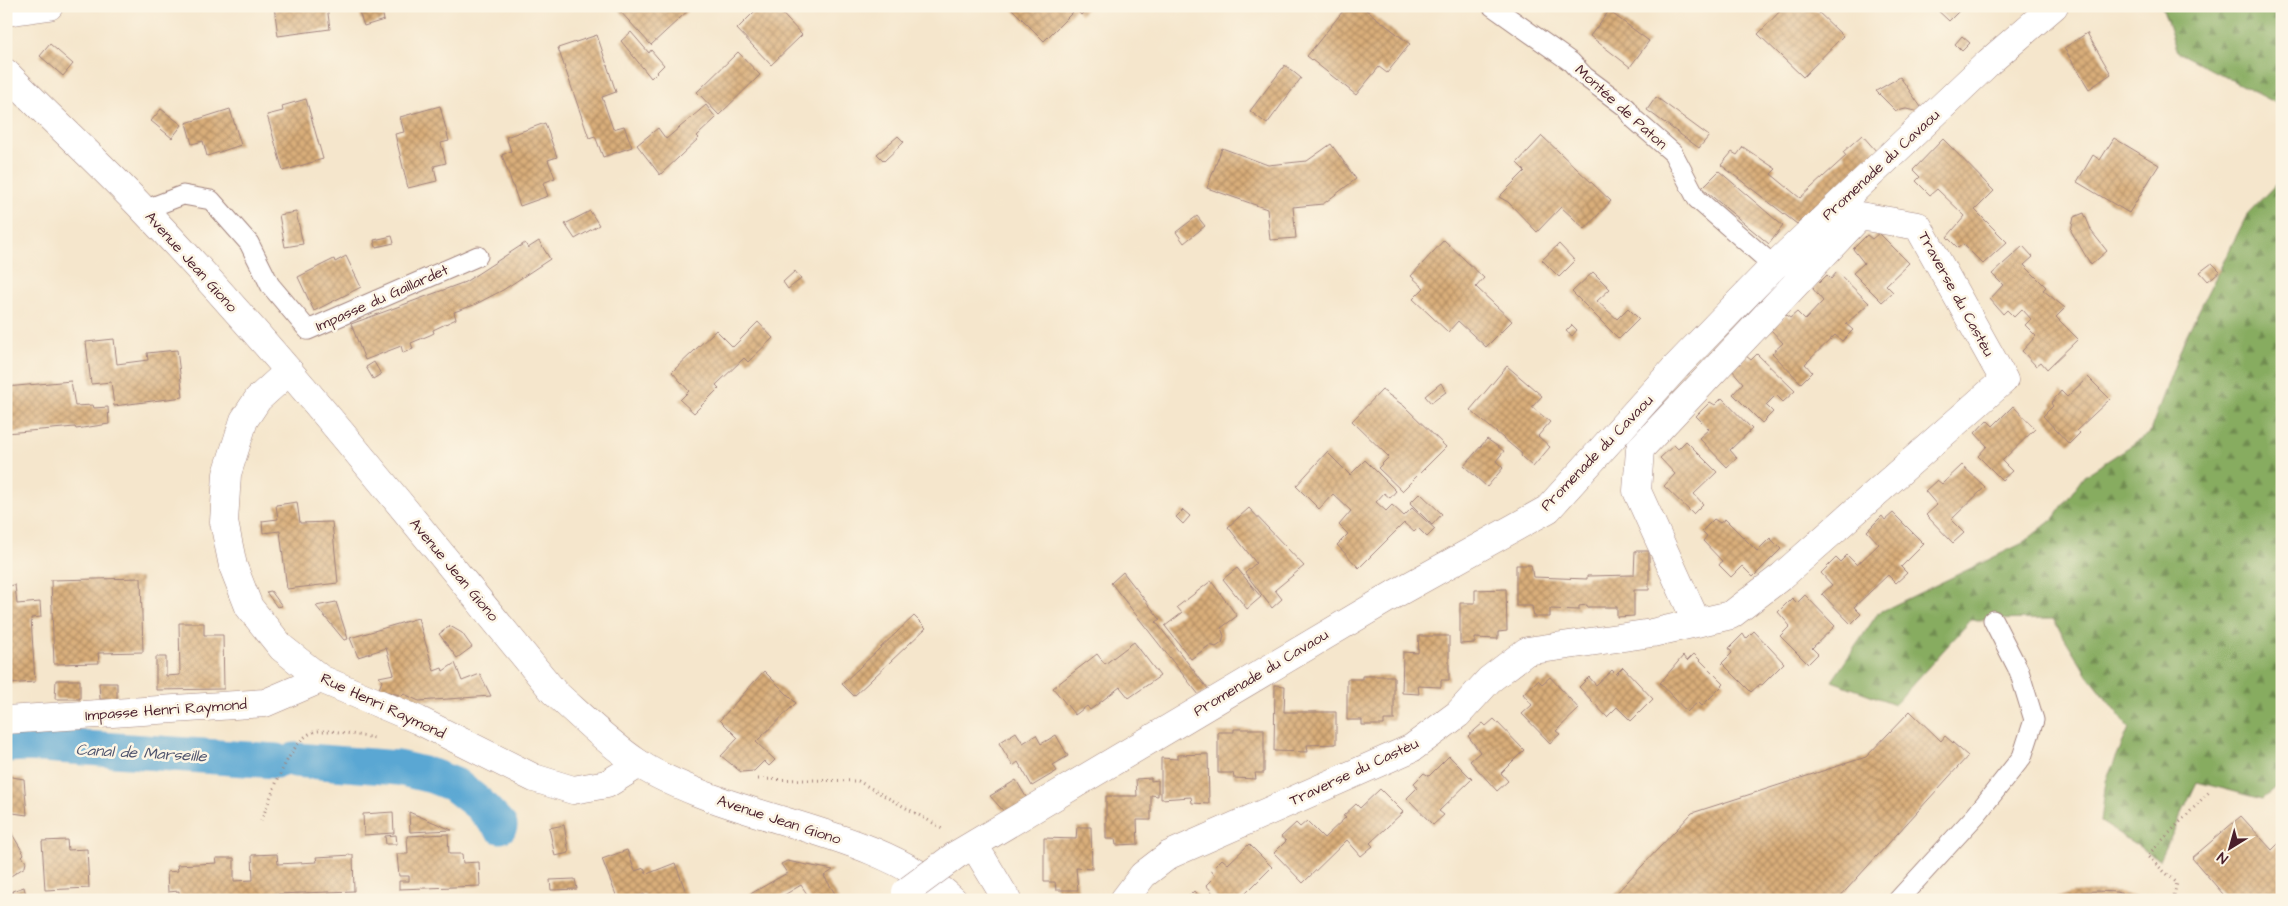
<svg xmlns="http://www.w3.org/2000/svg" width="2288" height="906" viewBox="0 0 2288 906" font-family="'Architects Daughter',sans-serif">
<defs>
<pattern id="forest-firs" width="22" height="20" patternUnits="userSpaceOnUse" patternTransform="scale(1.25)"><rect width="22" height="20" fill="#87ac61"/><path d="M5 1l3.5 6h-7zM16 11l3.5 6h-7z" fill="#708b50"/></pattern>
<pattern id="building-cross-hatch" width="8" height="8" patternUnits="userSpaceOnUse" patternTransform="scale(1.25)"><rect width="8" height="8" fill="#d9ae7a"/><path d="M0 0l8 8M0 8l8-8" fill="none" stroke="#b28d64"/></pattern>
</defs>
<rect width="100%" height="100%" fill="#fcf5e5"/>
<filter id="ink" filterUnits="userSpaceOnUse"><feTurbulence type="fractalNoise" baseFrequency=".02" numOctaves="2"/><feDisplacementMap in="SourceGraphic" scale="10" xChannelSelector="R" yChannelSelector="G"/><feConvolveMatrix kernelMatrix="1 2 1 2 8 2 1 2 1" color-interpolation-filters="sRGB"/></filter>
<filter id="wash" filterUnits="userSpaceOnUse"><feTurbulence type="fractalNoise" baseFrequency=".0096" numOctaves="4" result="noise"/><feDisplacementMap in="SourceGraphic" scale="20" xChannelSelector="R" yChannelSelector="G"/><feGaussianBlur stdDeviation="1.12" result="paint"/><feColorMatrix in="noise" values="0 0 0 0 0 0 0 0 0 0 0 0 0 0 0 0 0 1.4 0 .05"/><feComposite in="paint" operator="in"/></filter>
<g filter="url(#wash)">
<rect width="100%" height="100%" fill="#f5e6cc"/>
<path fill="url(#forest-firs)" stroke="#686646" d="M2162,6H2282V106L2177,52Z
M2282,178V782L2263,799L2197,782L2160,860L2101,822L2106,781L2129,728L2086,673L2053,619L1971,620L1895,704L1832,681L1878,613L2023,543L2053,519L2084,476L2149,434L2184,340L2248,213Z"/>
<g fill="none" stroke-linecap="round" stroke-linejoin="round">
<path stroke="#5aa7d3" stroke-width="35" d="M6,745L27,744L276,761
M295,760L398,768L432,776L455,785L479,804L500,826"/>
</g>
<g id="blocks">
<path fill="url(#building-cross-hatch)" d="M274,6H327L330,29L278,36Z
M357,6H381L384,20L364,26Z
M621,6H693L651,45L618,9Z
M760,6H775L802,35L771,65L737,29Z
M1009,6H1089L1081,15L1076,9L1044,41Z
M1347,6H1361L1410,44L1387,73L1379,67L1356,95L1307,56Z
M1785,6H1812L1843,36L1803,77L1758,34Z
M1933,6H1964L1949,21Z
M1609,11L1649,41L1630,67L1590,36Z
M631,32L649,53L651,50L664,65L651,78L621,41Z
M2087,33L2111,74L2089,89L2064,48Z
M597,35L616,92L602,97L613,129L624,126L632,147L603,157L595,136L589,138L558,48Z
M1962,36L1970,43L1962,51L1955,44Z
M50,44L73,64L63,76L40,56Z
M738,52L760,75L719,115L697,92Z
M1285,65L1301,78L1267,124L1250,111Z
M1900,77L1923,110L1920,112L1906,109L1896,111L1876,91Z
M1656,97L1709,136L1699,148L1647,110Z
M306,99L323,159L283,171L267,115L283,111L282,106Z
M706,105L716,118L697,136L699,138L660,175L637,145L658,128L666,139Z
M440,106L449,141L441,143L446,163L434,166L437,181L408,188L395,134L404,132L400,117Z
M161,109L182,125L172,138L151,121Z
M230,109L241,145L207,156L203,141L192,144L186,123Z
M545,123L557,157L548,160L555,178L543,183L548,196L520,206L502,155L511,151L506,137Z
M1862,135L1877,152L1797,224L1721,165L1732,152L1737,155L1743,147L1776,169L1771,174L1800,198L1846,156L1843,152Z
M898,136L904,142L884,161L877,154Z
M1542,136L1611,201L1585,229L1561,207L1537,232L1508,202L1499,197L1525,171L1517,163Z
M2114,138L2159,165L2129,213L2077,182L2093,155L2100,160Z
M1943,139L1994,191L1975,210L2007,242L1983,264L1963,244L1958,248L1947,237L1965,216L1937,189L1930,195L1916,181L1920,177L1913,170Z
M1331,144L1356,179L1323,204L1293,207L1296,238L1270,240L1267,209L1207,188L1222,148L1268,165L1307,161Z
M1719,171L1783,226L1769,244L1702,188Z
M590,211L599,225L575,239L565,224Z
M296,212L303,244L285,247L279,215Z
M2084,213L2092,232L2107,251L2091,265L2071,231L2074,217Z
M1197,216L1205,226L1184,243L1176,232Z
M1879,233L1909,263L1886,285L1893,292L1882,302L1853,273L1864,263L1853,249L1867,235L1872,239Z
M392,236L394,243L376,247L374,240Z
M1444,240L1484,278L1476,287L1512,321L1486,347L1458,321L1448,332L1413,299L1424,288L1411,276Z
M539,241L550,259L503,290L474,305L454,312L456,319L433,330L434,333L430,335L411,343L413,349L403,353L401,346L365,360L351,324L465,282L525,243L528,248Z
M1559,244L1575,261L1559,277L1542,260Z
M2023,246L2033,257L2024,265L2046,287L2043,290L2065,308L2056,317L2078,339L2047,369L2041,362L2036,366L2022,351L2036,336L2025,325L2031,319L2022,309L2014,317L2007,310L2003,314L1990,299L2003,285L1992,274Z
M346,256L361,287L314,311L298,277L334,259L335,262Z
M2212,263L2220,271L2208,281L2200,272Z
M795,271L801,279L788,289L783,282Z
M1593,272L1610,289L1597,301L1617,319L1628,308L1639,319L1619,339L1572,292Z
M1837,272L1869,303L1846,324L1853,330L1842,341L1835,335L1805,364L1812,372L1801,383L1772,353L1783,343L1771,330L1786,315L1790,318L1797,312L1805,320L1823,301L1813,289L1827,275L1831,279Z
M758,322L773,338L748,362L744,358L716,385L719,388L694,413L680,400L689,391L672,372L716,330L733,347Z
M1572,325L1577,330L1572,336L1566,331Z
M114,339L117,364L148,360L147,353L177,350L183,397L114,406L111,382L91,384L86,342Z
M1757,354L1795,391L1783,402L1776,395L1766,405L1773,412L1762,423L1733,394L1743,383L1732,370L1746,356L1751,360Z
M374,362L381,374L373,379L366,367Z
M1507,366L1542,396L1532,407L1550,422L1538,436L1550,447L1533,467L1521,456L1522,454L1470,410Z
M2088,377L2110,399L2077,430L2080,433L2069,444L2043,416L2053,406L2051,403L2061,391L2067,397Z
M71,381L75,406L93,405L94,408L108,407L109,424L76,429L75,427L6,433V387Z
M1441,383L1446,392L1431,403L1425,396Z
M1382,390L1404,406L1446,447L1402,491L1378,468L1389,457L1352,421Z
M1722,398L1752,429L1730,450L1737,458L1727,467L1699,438L1709,429L1696,416L1710,402L1715,405Z
M2013,406L2035,429L2002,461L2012,471L2002,480L1978,456L1987,446L1975,433L1987,420L1993,426Z
M1487,439L1504,451L1496,461L1503,468L1487,487L1464,466Z
M1686,441L1717,472L1694,494L1703,504L1693,514L1664,486L1675,474L1660,458L1674,445L1678,449Z
M1327,452L1350,475L1365,460L1396,491L1390,498L1384,493L1376,502L1386,511L1392,505L1404,516L1412,508L1435,529L1427,537L1418,528L1414,532L1404,523L1359,568L1337,545L1348,534L1339,525L1351,511L1333,494L1319,509L1296,486Z
M1962,465L1985,487L1951,520L1964,533L1953,543L1926,515L1937,505L1925,491L1937,480L1942,484Z
M1420,493L1442,514L1432,525L1410,503Z
M297,502L300,523L332,522L338,583L287,589L280,531L263,533L262,521L278,519L276,505Z
M1249,508L1304,566L1275,590L1282,599L1272,608L1245,573L1256,563L1228,527Z
M1183,510L1190,516L1183,524L1176,517Z
M1893,513L1924,544L1901,567L1907,573L1896,583L1888,575L1854,607L1861,614L1851,624L1822,594L1832,585L1821,573L1836,558L1840,562L1847,555L1857,565L1879,544L1867,531L1882,516L1885,520Z
M1714,519L1720,523L1725,519L1757,551L1770,538L1781,549L1753,577L1742,566L1731,577L1719,565L1722,561L1703,541L1707,536L1702,531Z
M1635,551H1649V590H1634V616L1617,617V607H1587V605L1579,606V610L1550,609V617H1534L1532,606H1516V565H1531L1533,577L1587,579V576L1634,575Z
M1237,568L1261,597L1247,609L1223,579Z
M1123,572L1160,619L1156,622L1208,689L1199,695L1111,583Z
M141,578L143,652L98,653L99,663L54,664L51,580Z
M1211,581L1237,616L1221,628L1224,636L1222,643L1216,647L1210,645L1191,659L1165,626L1182,613L1177,607Z
M15,585L17,604L40,602L41,617L31,618L35,682L6,684V586Z
M1506,589L1507,631L1498,632V639L1475,638V643L1460,644V603H1475V590Z
M271,591L282,606L277,607L266,592Z
M1805,595L1835,626L1812,648L1818,654L1808,664L1780,636L1790,626L1778,612L1792,598L1797,603Z
M336,602L348,639L344,640L316,606Z
M914,616L926,628L854,696L842,684Z
M418,618L434,671L442,668L443,671L455,663L462,681L480,674L491,696L419,701L404,694L402,696L379,689L382,681L379,677L394,674L386,648L358,657L350,638Z
M179,623H204V635H223L224,689L156,690V657H166V676L180,675Z
M450,626L462,633L472,647L457,658L439,634Z
M1754,631L1784,663L1762,685L1760,684L1751,692L1722,663L1732,653L1729,648L1743,634L1746,639Z
M1419,636H1449V680H1441V687L1418,686L1419,694L1402,693L1403,652L1418,653Z
M1134,642L1160,676L1129,698L1120,687L1090,710L1087,706L1075,715L1053,688L1097,654L1105,664Z
M1694,654L1724,684L1702,706L1698,702L1687,712L1660,683L1683,656L1687,661Z
M1623,667L1653,699L1631,721L1617,707L1607,717L1579,687L1589,677L1596,685L1612,670L1616,674Z
M764,671L796,703L756,742L775,760L769,766L764,761L754,771L741,772L721,756L738,738L720,720Z
M1362,676H1394V720H1384V725H1362V720H1347V679H1362Z
M1550,677L1579,709L1556,731L1560,734L1550,743L1522,714L1532,705L1523,694L1538,680L1542,684Z
M56,680H80V699H55Z
M99,683H117V700L100,699Z
M1275,685L1285,686L1284,712H1336V744L1307,745L1308,752L1274,751Z
M1910,711L1941,741L1945,736L1968,756L1837,900H1610L1692,813L1866,757Z
M1494,719L1524,750L1501,773L1508,781L1497,791L1470,761L1480,752L1468,736L1483,723L1486,726Z
M1234,729H1264V773H1255L1256,779L1234,778L1233,773H1218V732H1234Z
M1016,732L1023,743L1036,735L1041,744L1056,735L1068,756L1053,765L1057,771L1032,786L1018,762L1013,766L999,743Z
M1208,754L1209,804L1192,803L1191,797L1161,799V758L1177,759V755Z
M1449,756L1472,779L1439,811L1444,815L1433,825L1407,798L1417,788L1414,783L1424,773L1429,776Z
M6,776L24,779L27,815L6,812Z
M1151,778V781L1158,780V796L1151,795V820H1137L1138,844L1116,845L1115,839H1106V796H1137L1136,779Z
M1016,780L1029,802L1007,815L990,796Z
M1380,789L1403,812L1370,843L1373,846L1361,856L1347,840L1303,883L1274,853L1286,841L1281,837L1296,823L1300,827L1307,821L1324,838L1346,817L1343,816L1356,804L1360,808Z
M393,812L394,833L364,835L363,814Z
M409,812L452,830L410,832Z
M2241,816L2272,850L2280,842L2282,844V900H2221L2223,894L2192,858Z
M6,824L24,854L22,856L26,862L25,867L6,879Z
M564,825L569,853L555,856L549,828Z
M1077,827H1091L1092,869L1076,868L1078,890H1056L1055,882H1044V838L1076,839Z
M448,834L449,854H462L463,863L479,862L480,886L399,889V881H409V876H399L397,854H408L407,836Z
M396,835L397,844H386L385,836Z
M67,840L68,850L87,849L89,888L45,890L42,841Z
M1249,844L1272,867L1239,900H1219L1206,885L1215,876L1211,870L1222,859L1228,864Z
M627,850L635,871L644,868L647,874L675,863L689,900H646L644,894L629,900H618L602,859Z
M277,854L278,864L317,862L316,857L353,855L354,891L278,894L279,900H179V891L168,892L167,872L178,871L177,865L217,863L216,858H234V881L253,880L252,855Z
M787,861L833,870L824,876L839,900H811L801,885L776,900H749L747,896L787,873L781,864Z
M575,879L577,889L551,890L550,880Z
M24,887L27,900H14L12,891Z
M1194,891L1202,900H1185Z
M2096,891L2116,892L2136,897L2133,900H2050L2070,893Z"/>
</g>
</g>
<g filter="url(#ink)">
<use href="#blocks" fill-opacity="0" stroke="#a0827c" stroke-width="1"/>
<g fill="none" stroke-linecap="round" stroke-linejoin="round">
<g stroke="#a0827c" stroke-width="21">
<path id="service" d="M1492,6L1571,62L1584,76L1627,108L1634,119L1673,153L1697,199L1774,266
M144,210L183,195L211,200L249,243L270,285L308,330L478,256
M1898,900L1976,815L2022,757L2034,720L2019,671L1993,620"/>
</g>
<g stroke="#a0827c" stroke-width="29">
<path id="minor" d="M6,12L49,6
M289,371L258,399L244,420L227,474L224,522L233,566L249,607L282,648L321,679L418,720L534,778L573,790L607,784L639,764
M6,720L265,703L321,679
M974,845L1007,900
M956,855L1395,594L1548,509L1677,366L1774,266L1989,62L2054,6
M1124,900L1143,875L1169,855L1412,748L1458,714L1489,680L1527,651L1652,633L1731,615L1782,576L2004,380L1918,226L1860,216L1640,449L1637,491L1697,623"/>
</g>
<g stroke="#a0827c" stroke-width="29">
<path id="tertiary" d="M6,73C52,120 100,163 145,211C290,363 420,530 554,692C581,716 608,743 638,763C655,775 679,785 699,793C779,825 889,840 953,900"/>
</g>
<path stroke="#a0827c" stroke-width="3" stroke-dasharray="1 4" stroke-linecap="butt" d="M758,779L858,781L942,828
M261,821C271,798 291,732 319,731C338,730 358,736 376,738
M2173,900L2177,883L2147,856L2209,792"/>
<use href="#service" stroke="#fff" stroke-width="19"/>
<use href="#minor" stroke="#fff" stroke-width="28"/>
<use href="#tertiary" stroke="#fff" stroke-width="28"/>
<g stroke="#a0827c" stroke-width="29" stroke-linecap="butt">
<path id="minor-bridge" d="M906,892L956,855"/>
</g>
<use href="#minor-bridge" stroke="#fff" stroke-width="28"/>
</g>
</g>
<g text-anchor="middle" dominant-baseline="central" stroke-width="5" stroke-linejoin="round" paint-order="stroke">
<g font-size="15" fill="#4a1f2b" stroke="#fcf5e5">
<text transform="translate(1621 107) rotate(42)">Montée de Paton</text>
<text transform="translate(1881 165) rotate(-43)">Promenade du Cavaou</text>
<text transform="translate(191 262) rotate(48)">Avenue Jean Giono</text>
<text transform="translate(1956 294) rotate(61)">Traverse du Castèu</text>
<text transform="translate(382 298) rotate(-24)">Impasse du Gaillardet</text>
<text transform="translate(1597 453) rotate(-46)">Promenade du Cavaou</text>
<text transform="translate(454 570) rotate(50)">Avenue Jean Giono</text>
<text transform="translate(1261 673) rotate(-31)">Promenade du Cavaou</text>
<text transform="translate(383 706) rotate(25)">Rue Henri Raymond</text>
<text transform="translate(166 710) rotate(-4)">Impasse Henri Raymond</text>
<text transform="translate(1354 772) rotate(-25)">Traverse du Castèu</text>
<text transform="translate(779 820) rotate(18)">Avenue Jean Giono</text>
</g>
<g font-size="16" font-style="italic" fill="#50556e" stroke="#fcf5e5">
<text transform="translate(141 753) rotate(3)">Canal de Marseille</text>
</g>
</g>
<rect width="2288" height="906" fill="none" stroke="#fcf5e5" stroke-width="25"/>
<g transform="translate(2230 848) rotate(217)" stroke="#fcf5e5" stroke-width="4" paint-order="stroke">
<path d="M0-4L9 19L0 12L-9 19Z" fill="#4a1f2b"/>
<text y="-8" font-size="14" font-weight="bold" text-anchor="middle" fill="#4a1f2b">N</text>
</g>
</svg>
